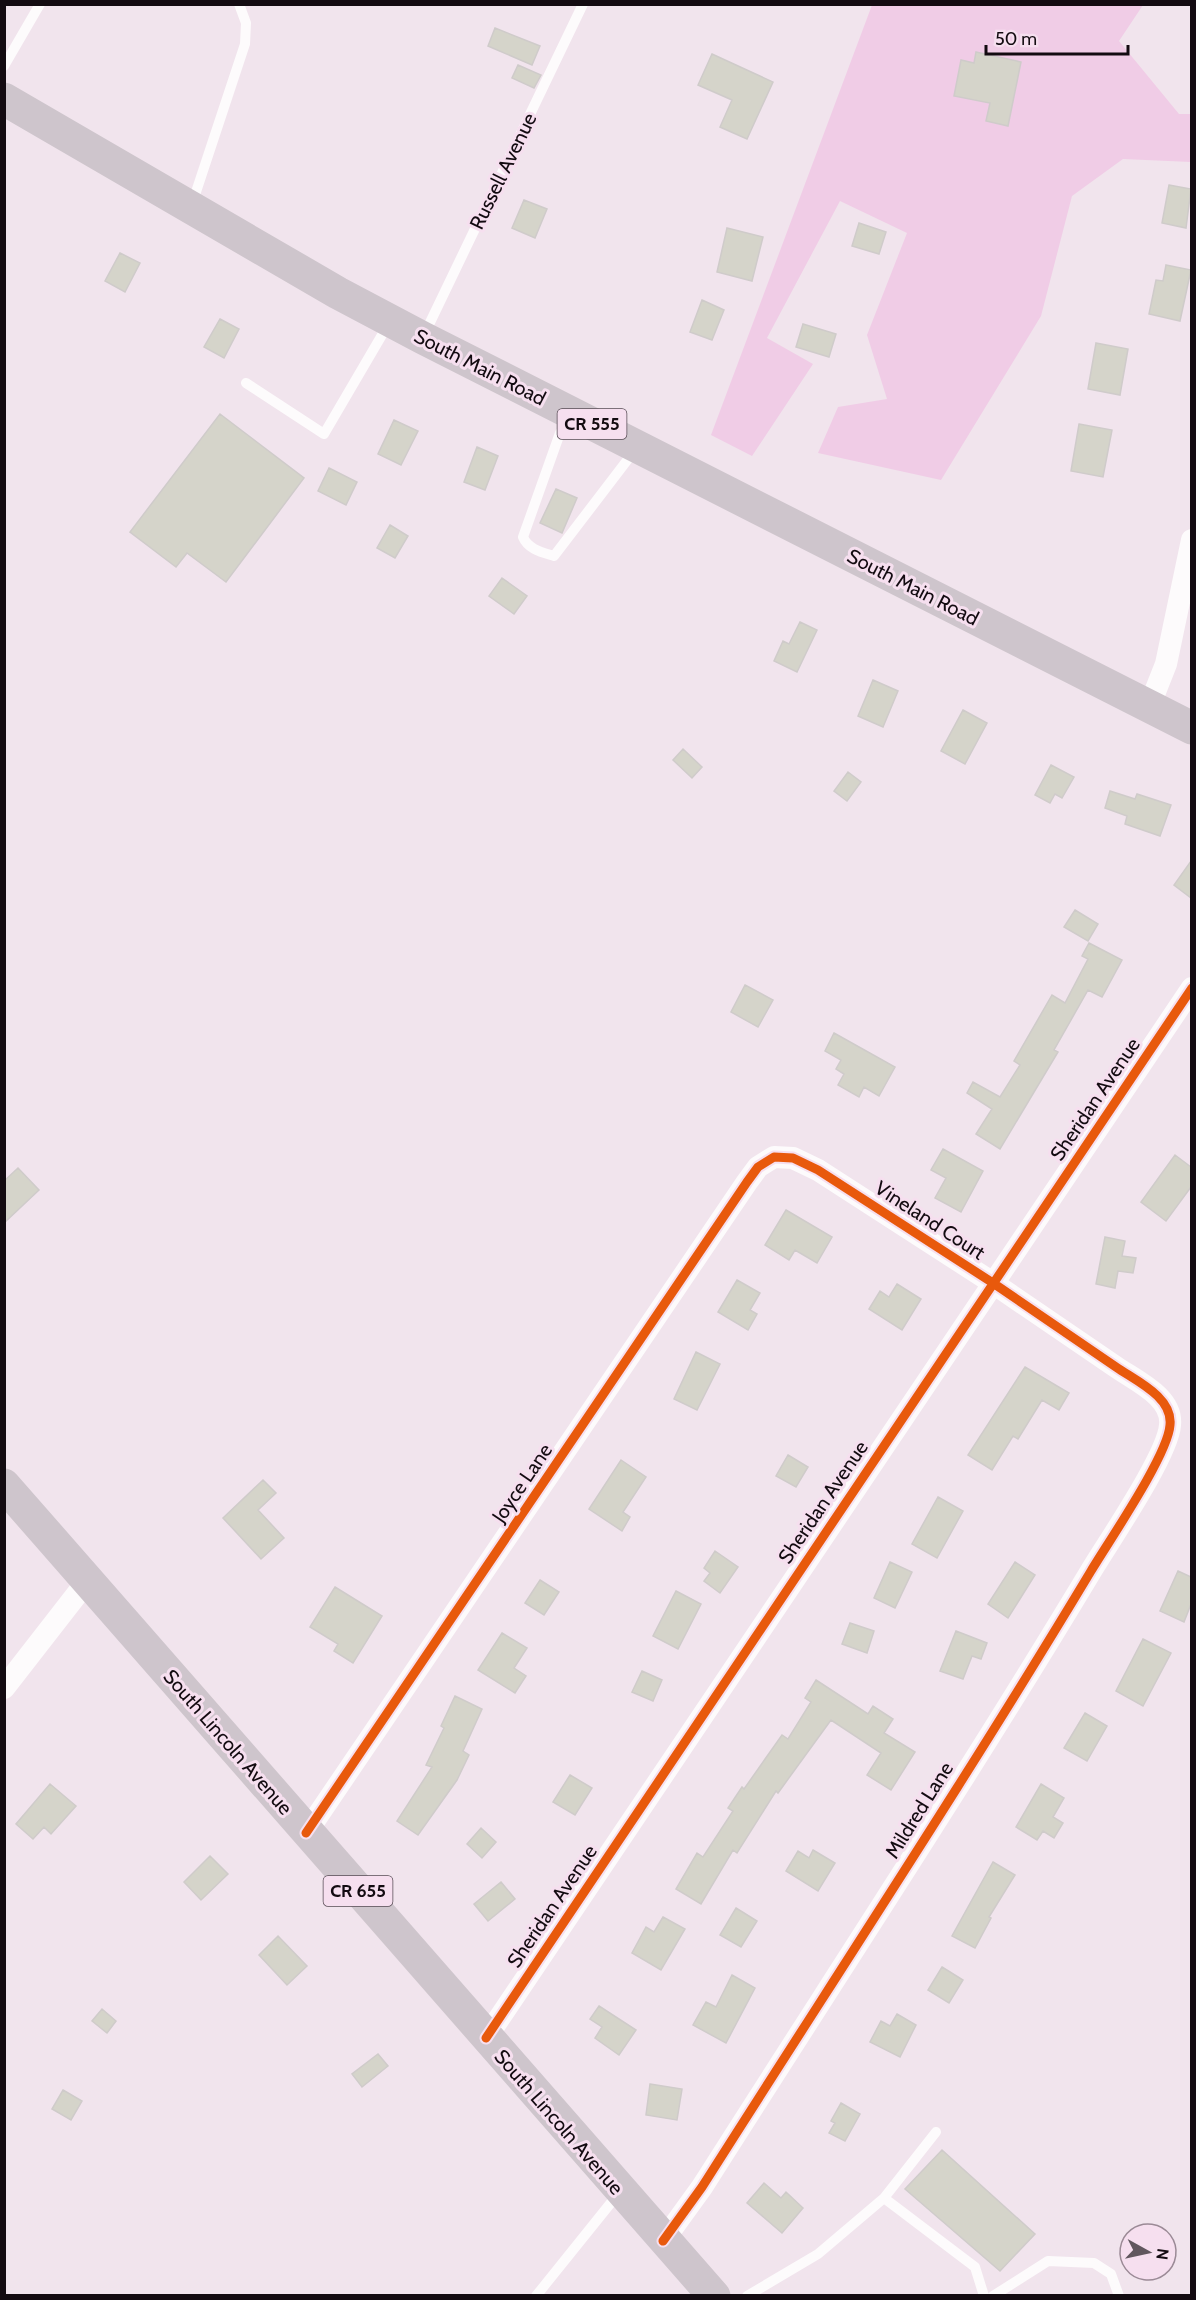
<svg xmlns="http://www.w3.org/2000/svg" width="1196" height="2300" viewBox="0 0 1196 2300" font-family="Cabin,sans-serif">
<rect width="100%" height="100%" fill="#f1e4ed"/>
<path fill="#f0cce6" d="M872,5H1143L1119,41L1179,114H1191V162L1123,159L1072,196L1041,316L941,480L818,453L838,407L887,399L867,335L907,233L840,201L767,338L813,364L752,456L711,435Z"/>
<path fill="#d5d4ca" stroke="#cfcbca" stroke-width="1.5" d="M495,28L540,46L532,65L488,46Z
M976,52L1021,62L1008,126L986,121L990,103L954,96L961,60L974,63Z
M712,54L773,82L747,139L720,127L732,100L698,85Z
M518,65L541,75L534,88L512,78Z
M1169,185L1191,189L1186,228L1162,223Z
M524,200L547,209L535,238L512,228Z
M859,223L886,232L879,254L852,246Z
M727,228L763,237L752,281L717,272Z
M120,253L140,263L125,292L105,281Z
M1166,265L1191,270L1180,321L1149,314L1156,280L1163,281Z
M702,300L724,310L712,340L690,332Z
M220,319L239,329L224,358L204,347Z
M803,324L836,334L829,357L796,347Z
M1096,343L1128,349L1120,395L1088,389Z
M220,414L304,478L226,582L187,553L176,567L130,532Z
M394,420L418,431L401,465L378,454Z
M1079,424L1112,430L1103,477L1071,471Z
M477,447L498,456L485,490L464,482Z
M329,468L357,482L346,505L318,491Z
M556,489L577,498L562,533L540,523Z
M390,525L408,536L395,558L377,548Z
M502,578L527,596L514,614L489,596Z
M800,622L817,630L797,672L774,661L783,641L789,644Z
M873,680L898,691L883,727L858,716Z
M963,710L987,723L965,764L941,751Z
M683,749L702,767L692,778L673,760Z
M1051,765L1074,777L1062,798L1055,794L1050,803L1035,795Z
M848,772L861,782L847,801L834,791Z
M1110,791L1135,799L1137,794L1171,805L1160,836L1125,824L1127,816L1105,808Z
M1191,861V898L1174,885Z
M1075,910L1098,924L1088,941L1064,927Z
M1089,943L1122,960L1102,997L1088,990L1054,1050L1058,1052L1000,1149L976,1134L992,1109L967,1093L973,1082L1000,1097L1020,1065L1014,1061L1052,995L1065,1003L1088,959L1082,956Z
M745,985L773,1000L758,1027L731,1012Z
M834,1033L895,1067L879,1096L864,1087L859,1097L838,1085L844,1074L836,1069L841,1060L825,1051Z
M943,1149L983,1171L961,1212L935,1198L946,1178L931,1170Z
M1175,1155L1191,1167V1187L1166,1221L1141,1202Z
M18,1168L39,1190L4,1223V1181Z
M786,1210L832,1237L817,1263L795,1250L789,1260L765,1245Z
M1105,1237L1125,1241L1122,1256L1136,1258L1133,1273L1118,1271L1115,1288L1096,1284Z
M737,1280L760,1293L750,1310L757,1314L748,1330L718,1312Z
M897,1284L921,1299L902,1330L869,1309L880,1291L889,1297Z
M696,1352L720,1364L697,1410L674,1399Z
M1025,1367L1069,1393L1059,1410L1042,1400L1018,1439L1013,1436L992,1470L968,1455Z
M788,1455L808,1467L796,1487L776,1476Z
M621,1460L646,1477L623,1512L630,1517L622,1531L589,1509Z
M263,1480L276,1493L258,1510L284,1538L261,1559L223,1518Z
M938,1497L963,1511L937,1558L912,1544Z
M715,1551L738,1567L720,1593L704,1581L710,1573L704,1568Z
M890,1562L912,1572L895,1608L874,1598Z
M1015,1562L1035,1575L1008,1618L988,1604Z
M1178,1571L1191,1577V1604L1184,1622L1160,1611Z
M540,1580L559,1592L544,1615L525,1603Z
M335,1587L382,1616L353,1663L334,1651L338,1644L310,1627Z
M676,1591L701,1604L678,1649L653,1636Z
M850,1623L874,1631L867,1653L842,1644Z
M956,1631L987,1643L981,1659L972,1656L963,1679L940,1671Z
M502,1633L527,1648L514,1668L526,1676L515,1693L478,1670Z
M1143,1639L1171,1653L1143,1706L1116,1691Z
M642,1671L662,1680L653,1701L632,1692Z
M816,1680L868,1714L873,1706L893,1719L884,1733L915,1752L891,1790L867,1775L881,1753L831,1720L778,1793L776,1791L737,1853L733,1850L701,1904L676,1889L697,1853L703,1857L733,1811L728,1808L742,1787L744,1789L782,1735L788,1739L811,1702L805,1698Z
M455,1696L482,1709L463,1751L469,1755L457,1780L418,1835L397,1821L432,1767L426,1765L444,1728L441,1726Z
M1085,1713L1107,1726L1087,1761L1064,1748Z
M570,1775L592,1788L575,1815L553,1802Z
M50,1784L76,1806L51,1834L44,1827L33,1839L16,1824Z
M1041,1784L1064,1798L1053,1817L1063,1823L1054,1838L1043,1831L1037,1840L1016,1827Z
M481,1828L496,1842L482,1858L467,1844Z
M813,1850L835,1863L818,1891L786,1871L798,1851L809,1858Z
M210,1856L228,1874L201,1900L184,1882Z
M993,1862L1015,1875L989,1917L991,1918L975,1948L952,1936Z
M501,1882L515,1899L488,1921L474,1904Z
M736,1908L757,1921L741,1947L720,1935Z
M663,1917L685,1929L661,1970L632,1953L646,1927L654,1932Z
M278,1936L307,1966L287,1985L259,1955Z
M942,1967L963,1980L949,2003L928,1990Z
M732,1975L755,1988L726,2043L693,2025L706,2002L716,2007Z
M599,2006L636,2030L619,2055L595,2038L602,2027L590,2019Z
M102,2009L116,2021L107,2033L92,2021Z
M897,2014L916,2025L900,2057L870,2042L881,2021L890,2026Z
M378,2054L388,2066L362,2087L352,2074Z
M650,2084L682,2089L677,2120L646,2115Z
M63,2090L82,2101L71,2120L52,2109Z
M841,2103L860,2114L845,2141L829,2133L835,2123L831,2121Z
M942,2150L1035,2234L1000,2271L905,2189Z
M764,2183L781,2198L786,2192L803,2208L782,2233L747,2203Z"/>
<g fill="none" stroke-linecap="round" stroke-linejoin="round">
<path stroke="#fdfbfc" stroke-width="10" d="M4,66L40,4
M192,204L245,44L246,23L239,4
M424,335L583,4
M246,383L324,434L389,323
M574,417L560,433L523,537C528,549 541,552 554,556L635,450
M884,2198L975,2267L984,2296
M536,2296L618,2194
M747,2296L818,2254L884,2198L936,2132
M993,2296L1048,2261L1094,2263L1111,2274L1119,2296"/>
<path stroke="#fdfbfc" stroke-width="22" d="M1149,707L1166,664L1192,540
M4,1688L88,1580
M306,1833L747,1182L758,1167L774,1157L793,1158L818,1170L993,1283L1116,1367C1136,1381 1173,1397 1170,1425C1168,1455 1109,1541 1091,1571C966,1779 832,1982 702,2187L663,2241
M486,2038L1192,988"/>
<path stroke="#cec5cc" stroke-width="33" d="M4,99L338,293L423,338L1192,728
M4,1485L714,2296"/>
<g stroke="#f6dfef" stroke-width="13">
<path id="cycleway" d="M306,1833L747,1182L758,1167L774,1157L793,1158L818,1170L993,1283L1116,1367C1136,1381 1173,1397 1170,1425C1168,1455 1109,1541 1091,1571C966,1779 832,1982 702,2187L663,2241
M486,2038L1192,988"/>
</g>
<use href="#cycleway" stroke="#e8590c" stroke-width="9"/>
</g>
<g text-anchor="middle" dominant-baseline="central" stroke-width="6" stroke-linejoin="round" paint-order="stroke">
<g fill="#f6dfef" stroke="#574b54" stroke-width="1.5">
<rect x="557.5" y="409" width="69" height="30" rx="4.5"/>
<rect x="323.5" y="1876" width="69" height="30" rx="4.5"/>
</g>
<g font-size="18" font-weight="bold" fill="#130b11">
<text x="592" y="424">CR 555</text>
<text x="358" y="1891">CR 655</text>
</g>
<g font-size="20" fill="#130b11" stroke="#f6dfef">
<text transform="translate(503 171) rotate(-64)">Russell Avenue</text>
<text transform="translate(480 367) rotate(27)">South Main Road</text>
<text transform="translate(913 587) rotate(27)">South Main Road</text>
<text transform="translate(1095 1099) rotate(-56)">Sheridan Avenue</text>
<text transform="translate(930 1220) rotate(33)">Vineland Court</text>
<text transform="translate(522 1483) rotate(-56)">Joyce Lane</text>
<text transform="translate(823 1502) rotate(-56)">Sheridan Avenue</text>
<text transform="translate(228 1742) rotate(49)">South Lincoln Avenue</text>
<text transform="translate(919 1810) rotate(-58)">Mildred Lane</text>
<text transform="translate(552 1906) rotate(-56)">Sheridan Avenue</text>
<text transform="translate(559 2122) rotate(49)">South Lincoln Avenue</text>
</g>
</g>
<rect width="1196" height="2300" fill="none" stroke="#130b11" stroke-width="12"/>
<g transform="translate(1148 2252) rotate(98)"><circle r="28" fill="#f6dfef" stroke="#9b8a96" stroke-width="1.5"/>
<path d="M0-4.5L10 22L0 15L-10 22Z" fill="#61575e"/>
<text y="-9" font-size="16" font-weight="bold" text-anchor="middle" fill="#130b11">N</text>
</g>
<path d="M986 45v9h142v-9" fill="none" stroke="#130b11" stroke-width="3"/>
<text x="995" y="45" font-size="18" fill="#130b11" stroke="#f6dfef" stroke-width="4.5" paint-order="stroke">50 m</text>
</svg>
